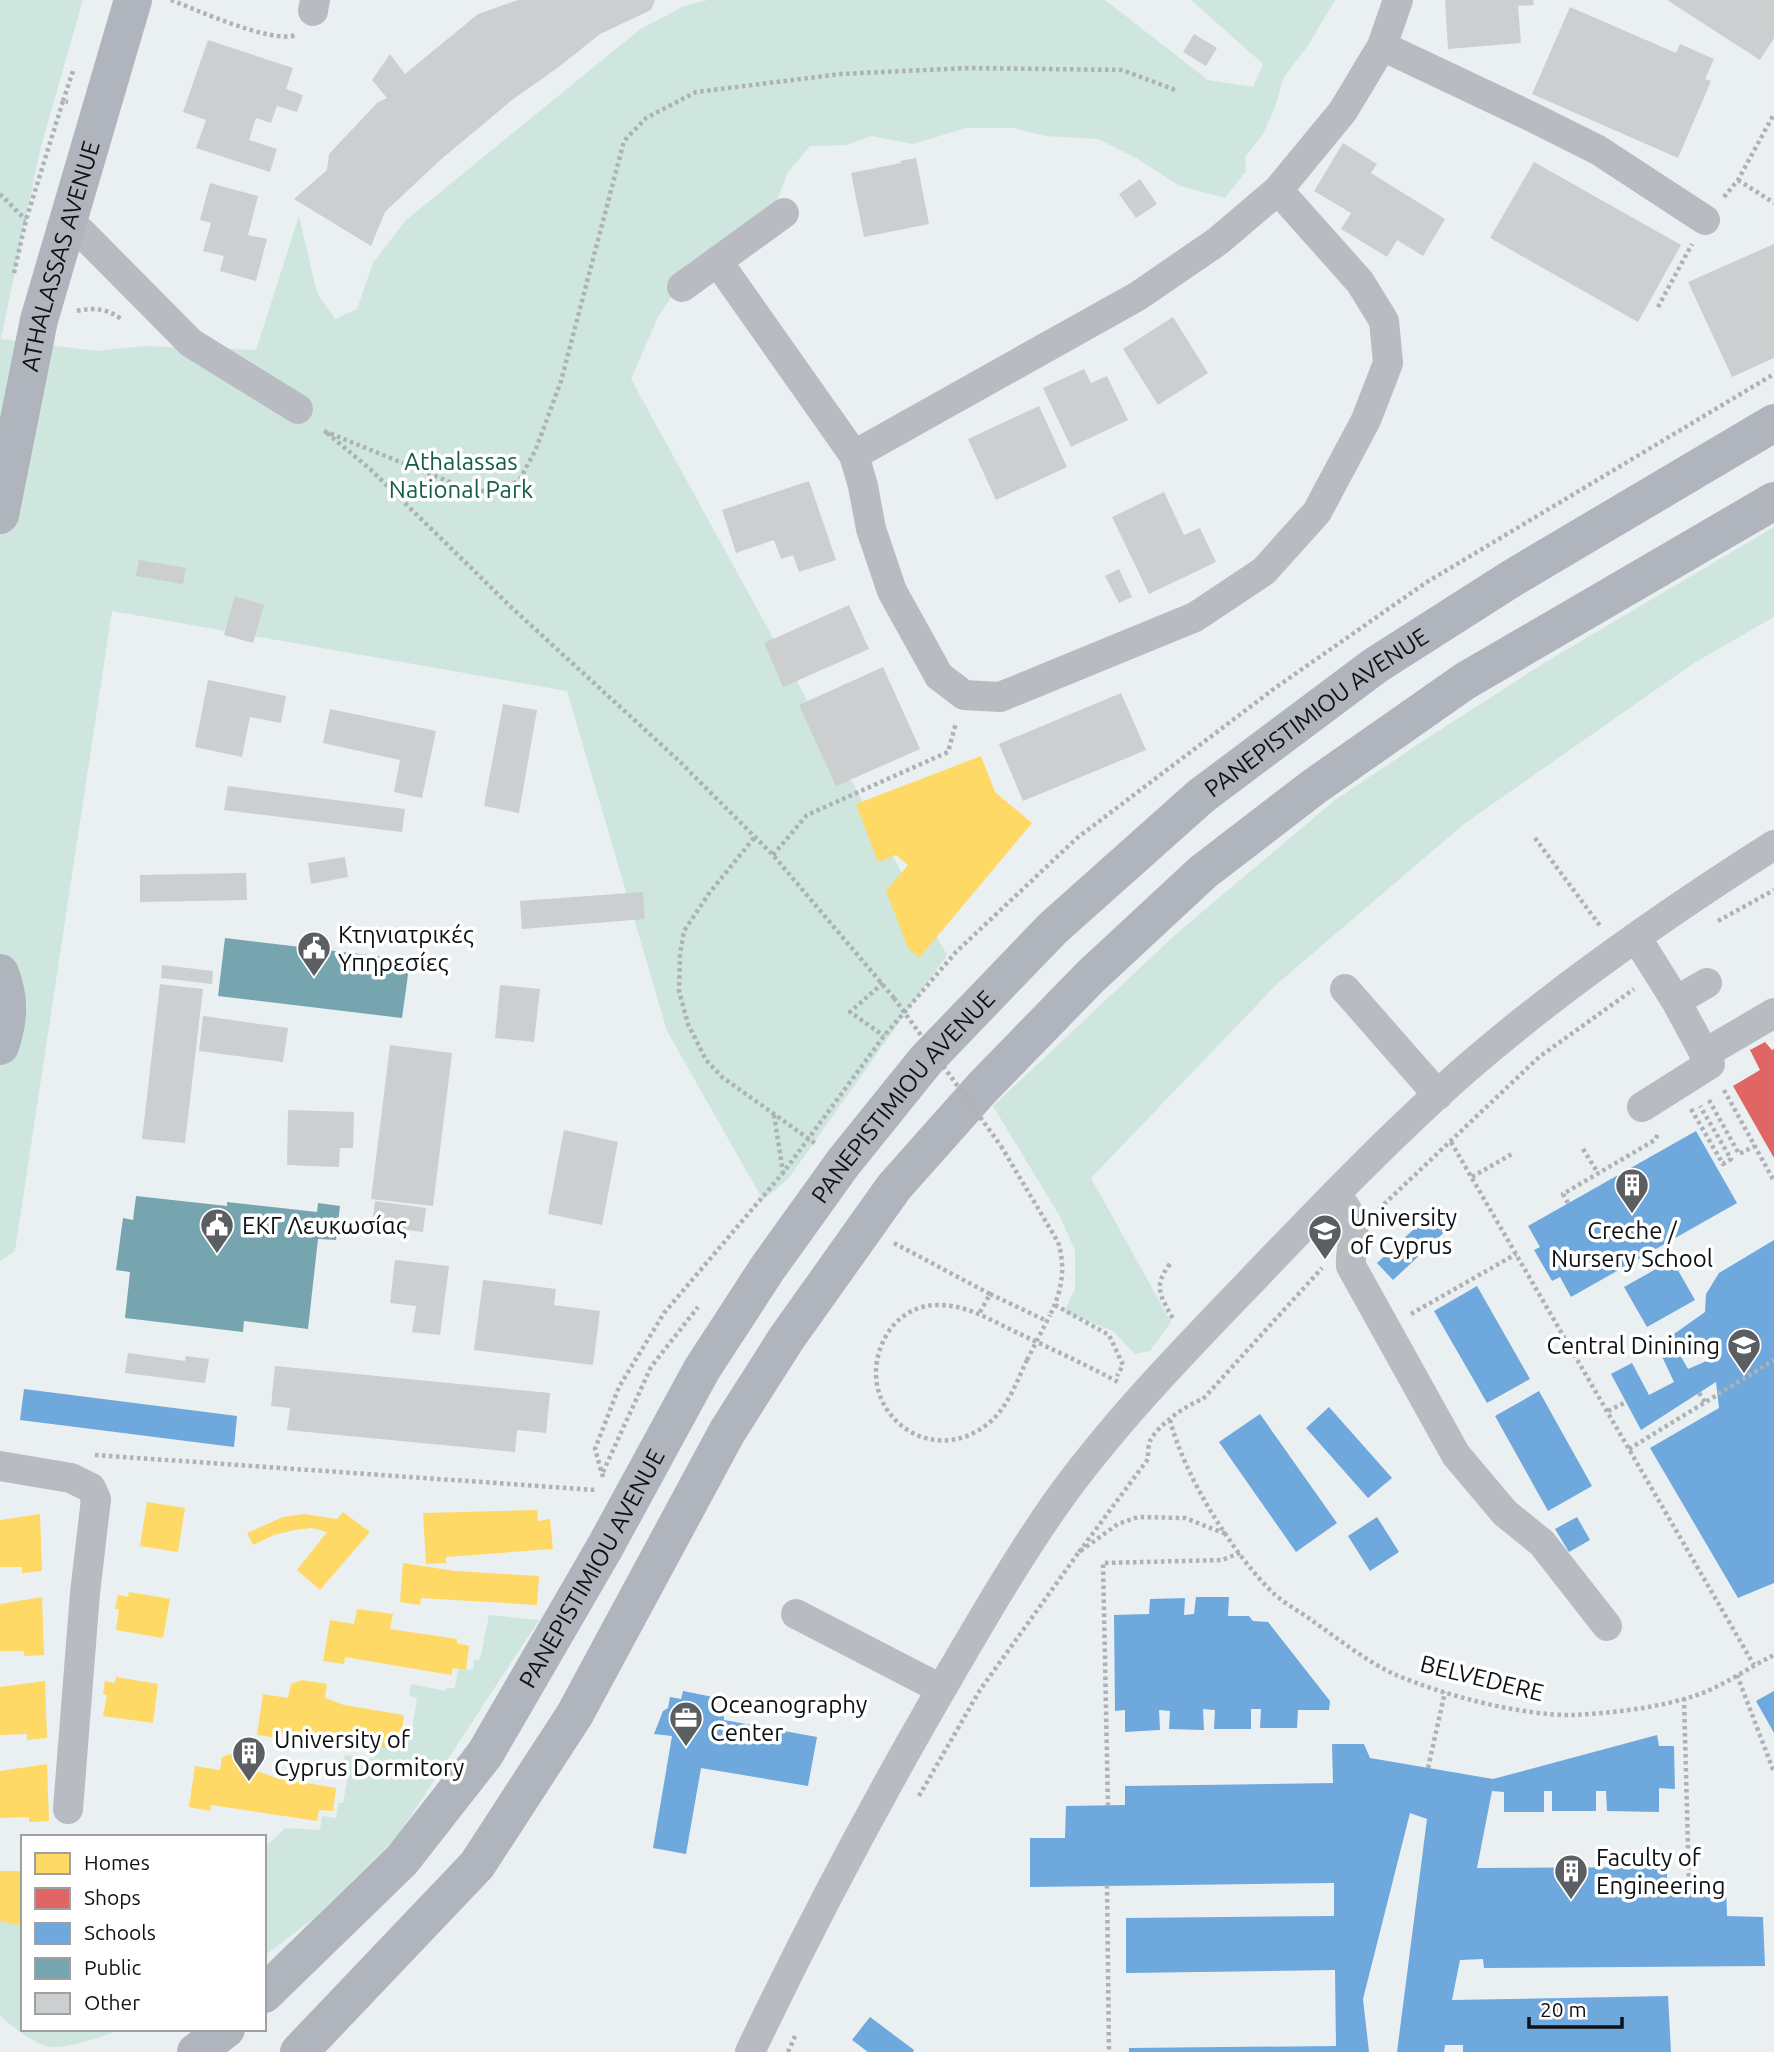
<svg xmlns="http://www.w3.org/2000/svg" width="1774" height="2052" viewBox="0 0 1774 2052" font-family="Ubuntu,sans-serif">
<rect width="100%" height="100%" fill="#eaeff2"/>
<path fill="#cee6dd" d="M0,0H83L40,150L1,339L97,351L144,346L256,350L299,216L317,293L335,319L357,309L373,263L405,221L639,30L684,6L708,0H1105L1208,80L1253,87L1263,64L1191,0H1335L1309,44L1284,77L1274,110L1263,134L1245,157L1246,171L1225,198L1180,186L1136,158L1098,139L1045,136L1013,128H966L913,144L871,136L846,145L810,146L788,172L770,219L690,270L659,315L631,379L947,955L788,1179L763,1200L667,1031L567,691L112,611L15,1251L0,1261Z
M1774,527V617L1694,663L1464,824L1277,984L1091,1178L1171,1322L1150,1351L1135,1354L1113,1331L1064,1312L1075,1289V1250L1059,1215L993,1106L1176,934L1335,800L1426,739L1549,660Z
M489,1615L539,1620L397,1837L313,1919L264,1956V1887L267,1886L264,1848L285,1828L320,1830L322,1816L336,1818L338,1803H343L349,1771L342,1769L345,1755L374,1759L376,1741L403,1745L406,1729H412L417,1698L409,1695L411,1684L446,1691L447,1688H455L458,1669L473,1670L474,1660H480Z
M0,1913L23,1914V2029H122C100,2037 75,2047 52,2047C39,2047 9,2025 0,2015Z"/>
<path fill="#ffd966" d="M981,756L995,792L1032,823L919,958L908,948L886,891L908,865L896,855L878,862L856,804Z
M147,1502L185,1508L178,1552L140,1546Z
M537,1510L538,1521L550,1519L553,1549L446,1557V1563L426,1564L423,1513Z
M343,1512L370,1532L320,1590L297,1570L327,1532L312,1528L294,1530L274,1535L253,1545L247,1533L283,1517L304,1514L337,1519Z
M40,1514L42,1571L22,1573V1567H0V1520Z
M403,1563L455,1571L539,1576L537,1605L421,1598L420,1605L400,1602Z
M129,1592L170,1599L163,1638L116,1630L119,1609H115L118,1595L128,1597Z
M42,1597L44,1655L24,1656V1651H0V1604Z
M357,1609L393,1614L390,1629L457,1639V1643L469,1646L466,1670L453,1668L451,1675L345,1657L344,1664L323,1661L330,1620L354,1624Z
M116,1677L158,1684L153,1723L103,1716L107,1695L103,1694L105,1681L115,1683Z
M302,1680L327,1684L325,1698L344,1705L404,1715L401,1739L387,1737L386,1748L279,1732L278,1738L257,1735L263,1694L288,1698L291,1684Z
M45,1681L47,1738L27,1740V1734L0,1735V1687Z
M234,1753L259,1757L257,1771L276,1778L336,1788L333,1811L319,1810L317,1821L211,1805L210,1811L189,1807L195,1766L220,1770L222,1757Z
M47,1764L49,1821L29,1822V1817L0,1818V1771Z
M0,1871H23V1926L0,1921Z"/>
<path fill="#e06666" d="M1765,1042L1772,1050L1774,1049V1158L1733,1086L1760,1070L1750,1050Z"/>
<path fill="#6fa8dc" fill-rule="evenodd" d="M1696,1131L1737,1203L1571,1297L1560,1277L1552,1281L1534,1250L1540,1247L1528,1226Z
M1437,1208L1452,1225L1393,1280L1377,1263Z
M1774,1240V1583L1738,1598L1650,1448L1719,1408L1716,1382L1641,1430L1611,1374L1632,1363L1649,1395L1674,1382L1657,1346L1705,1312L1706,1294L1719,1273ZM1705,1340L1709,1360L1688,1369L1679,1353Z
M1672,1260L1695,1300L1647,1327L1624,1287Z
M1477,1286L1530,1379L1487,1403L1434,1311Z
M24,1389L237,1416L234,1447L20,1420Z
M1539,1391L1592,1486L1548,1511L1495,1416Z
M1329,1407L1392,1478L1368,1498L1306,1428Z
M1260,1414L1337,1523L1296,1552L1219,1442Z
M1377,1517L1399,1552L1370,1571L1348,1536Z
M1577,1517L1590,1540L1569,1552L1555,1529Z
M1196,1597H1229L1228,1616H1249L1253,1621L1268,1622L1330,1701L1329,1710H1298L1297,1728H1260L1261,1709H1251V1729H1214L1215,1710L1203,1709L1204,1730L1169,1729L1170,1711L1159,1710L1160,1730L1125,1732V1710L1115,1711L1114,1615L1149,1614L1150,1599L1185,1598L1184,1615L1194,1614Z
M683,1691L713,1697V1707L723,1709L724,1720L817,1737L808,1786L701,1768L686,1854L653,1848L672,1736L654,1734L663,1711L668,1708L670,1697L681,1699Z
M1774,1691V1733L1756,1701Z
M1657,1735L1659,1746H1674L1675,1789L1659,1788V1812L1607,1811L1606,1791H1596V1811H1552V1791H1544V1812H1504V1792L1492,1791L1477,1868L1667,1867V1886H1726L1727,1916L1763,1917L1765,1966L1484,1968L1483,1959L1460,1960L1452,2000L1668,1996L1671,2052H1463V2045H1445L1444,2052H1397L1427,1819L1410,1813L1363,1999L1369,2052H1129V2048L1336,2046L1335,1970L1126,1973V1918L1334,1916V1883L1030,1887V1838H1065L1066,1806L1125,1805V1786L1333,1783L1332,1744H1364L1370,1758L1493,1779Z
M870,2017L914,2050L913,2052H868L852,2040Z"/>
<path fill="#76a5af" d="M225,938L410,960L402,1018L218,996Z
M136,1196L227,1206V1202L317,1212L318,1203L340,1206L336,1240L318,1239L308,1329L244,1321L243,1332L125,1318L130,1272L116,1270L123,1218L133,1220Z"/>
<path fill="#cbcfd0" d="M518,0H655L651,10L600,34L560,66L512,100L439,161L385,212L371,246L294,199L327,170L329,154L377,103L387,98L372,80L390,54L405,74L478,14Z
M1445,0H1533L1534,5L1518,6L1521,43L1448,49Z
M1667,0H1774V38L1760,60Z
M1570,7L1676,53L1680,44L1714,59L1705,79L1711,81L1678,158L1532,94Z
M1194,34L1217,48L1206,66L1183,52Z
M208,40L293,68L286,89L303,95L297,112L277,106L271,123L256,118L249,140L277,149L270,172L196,148L206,120L183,112Z
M1343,143L1377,164L1371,173L1445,219L1423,256L1397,240L1387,257L1341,229L1351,213L1314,191Z
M916,158L929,224L864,237L851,173L901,163L900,161Z
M1534,162L1681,245L1638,322L1490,238Z
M1140,179L1157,204L1136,218L1119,194Z
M210,183L258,196L248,235L267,239L256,281L220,271L224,256L203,251L211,223L200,220Z
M1774,244V358L1732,377L1688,282Z
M1173,317L1208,373L1158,405L1123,349Z
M1084,369L1091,383L1107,376L1128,420L1071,447L1043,388Z
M1039,406L1067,467L996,500L968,439Z
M809,481L836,560L799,572L793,555L781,559L774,540L736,553L722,510Z
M1164,492L1184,535L1200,528L1216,562L1149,594L1112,517Z
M139,560L186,568L183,584L136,576Z
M1119,569L1132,597L1119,603L1105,576Z
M235,596L264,605L253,643L224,635Z
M849,605L869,649L783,687L764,643Z
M883,667L920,749L836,786L799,705Z
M208,680L286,696L281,723L250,717L242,757L195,747Z
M1121,693L1146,750L1023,801L999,744Z
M503,704L537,710L519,813L484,806Z
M330,709L436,731L422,798L394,792L400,760L323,743Z
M228,786L405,809L402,832L224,810Z
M345,857L348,877L311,884L308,863Z
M246,873L247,900L140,902V875Z
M643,892L645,919L522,929L520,901Z
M162,965L213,971L212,984L161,978Z
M160,984L203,989L185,1143L142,1139Z
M500,985L540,989L534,1042L495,1038Z
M203,1016L288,1028L283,1062L199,1051Z
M390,1045L452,1053L433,1206L371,1199Z
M288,1110L354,1112L353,1148H340L339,1167L287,1165Z
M564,1130L618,1142L602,1225L548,1214Z
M375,1201L426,1208L423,1232L372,1225Z
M395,1260L449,1266L440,1335L412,1332L416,1306L390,1303Z
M483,1280L556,1289L554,1305L600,1311L593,1365L474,1350Z
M128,1353L185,1361L186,1356L209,1359L205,1383L125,1373Z
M275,1366L550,1393L546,1433L517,1430L515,1452L287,1430L290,1408L271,1406Z"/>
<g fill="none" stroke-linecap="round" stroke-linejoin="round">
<path stroke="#aeb1b6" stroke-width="4.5" stroke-dasharray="3.5 3.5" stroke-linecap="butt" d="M171,0C197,10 272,44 296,35
M63,101L73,71
M1738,180L1774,203
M0,194L26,220
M1724,197L1738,180L1774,114
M14,273L26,220L63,101L68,102
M1658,307L1692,244
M77,311C94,307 108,309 121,319
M324,431L452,483L491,493L507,488L520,479L536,449L561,381L624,141L646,118L696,92L841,74L968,68L1122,70L1178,91
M327,433L369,468L512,608L677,759L773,855L894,998
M754,838L710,892L684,931L680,954L679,991L688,1024L706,1060L722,1077L816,1144
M1535,838L1601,927
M773,855L807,815L948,752L956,723
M1718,921L1774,890
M883,983L850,1012L884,1036
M1724,1090L1774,1181
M1709,1100L1739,1154L1755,1146
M1691,1109L1723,1164L1731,1159L1700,1106
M774,1115L783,1172
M1451,1142L1754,1665
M1001,1146L1058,1242C1066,1267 1062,1291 1050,1315
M1583,1149L1598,1173
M1472,1177L1512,1154
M1568,1203L1563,1194L1655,1140L1658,1134
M1379,1209L1539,1057L1634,989
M894,1243L990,1294L979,1314
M1170,1264C1152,1287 1161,1296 1173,1319
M990,1294L1047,1321
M1055,1305L1109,1335L1123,1365L1117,1376
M1411,1314L1516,1254
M1027,1360C1017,1381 1008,1407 989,1423C925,1475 844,1401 889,1331C900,1315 919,1304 939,1305C968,1305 992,1321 1018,1333C1051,1349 1085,1364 1118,1382
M1699,1393L1705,1402
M1608,1411L1626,1402
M1170,1420C1184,1475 1231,1551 1271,1591C1283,1603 1301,1612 1314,1622C1340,1640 1366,1661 1394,1674C1442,1695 1522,1716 1574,1715C1612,1713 1657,1708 1694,1696C1722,1687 1748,1668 1774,1655
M1629,1449L1774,1360
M95,1455L596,1490
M603,1472L651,1367L698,1307
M603,1477L595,1449L619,1387L664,1313L783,1173L884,1036L956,952L1077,838L1275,688L1427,582L1774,374
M1079,1552L1148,1459C1148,1454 1148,1446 1150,1441C1157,1426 1187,1404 1203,1399L1322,1268
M1737,1675L1774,1772
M1684,1698L1689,1886
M1428,1768L1445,1692
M919,1796L980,1690L1079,1552L1118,1524L1138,1517L1185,1518L1226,1534
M1108,1806L1103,1563L1222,1560L1240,1553
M1107,1885L1109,2052
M788,2052L796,2034"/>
<path stroke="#b8bcc2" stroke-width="30" d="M313,11L315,0
M1382,46L1534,118L1598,150L1705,220
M1278,190L1360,282L1384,321L1388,363L1366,420L1317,512L1264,571L1195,617L1000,697L964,695L939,676L892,591L871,529L863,486L854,455L1138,296L1218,241L1278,190L1343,111L1382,46L1398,0
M66,226L81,232L191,343L298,409
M718,262L854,455
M682,287L784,213
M1636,937L1676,1001L1710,1064L1642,1107
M1345,989L1438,1095
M1676,1001L1707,983
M1704,1054L1774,1013
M1335,1194C1346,1206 1355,1220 1353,1237C1353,1248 1350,1255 1351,1266L1456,1455L1505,1513L1542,1543L1607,1626
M0,1466L71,1478L91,1488L96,1499L85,1593L68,1809
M796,1614L941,1689
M750,2052C808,1930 871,1811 938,1695C976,1630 1014,1563 1057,1502C1115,1421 1185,1350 1254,1278C1323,1206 1392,1134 1467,1068C1563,985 1667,913 1774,845"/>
<g stroke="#b0b4bc" stroke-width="38">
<path id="s1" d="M0,515L39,320L133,0"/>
<path d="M0,973C10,998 9,1020 0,1046"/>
<path id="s2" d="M264,1994L402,1860L485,1754L605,1547L702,1369L767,1269L843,1163L926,1060L1053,928L1201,796L1376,665L1514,577L1774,423"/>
<path d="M196,2052L226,2029"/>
<path d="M299,2052L477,1865L575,1714L727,1432L786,1339L894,1187L982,1088L1090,977L1203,872L1315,786L1465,681L1774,501"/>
</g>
<path stroke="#aeb1b6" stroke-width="4.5" stroke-dasharray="3.5 3.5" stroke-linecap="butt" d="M894,998L1001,1146
M1027,1360L1050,1315"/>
</g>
<defs>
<g id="civic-pin" transform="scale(1.75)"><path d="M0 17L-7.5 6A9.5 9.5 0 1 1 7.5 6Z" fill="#5c5f62" stroke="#fff"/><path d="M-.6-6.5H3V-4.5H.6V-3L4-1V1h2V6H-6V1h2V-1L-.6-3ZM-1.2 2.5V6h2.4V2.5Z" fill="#fff"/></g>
<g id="building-pin" transform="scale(1.75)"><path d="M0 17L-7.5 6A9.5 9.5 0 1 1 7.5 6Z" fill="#5c5f62" stroke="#fff"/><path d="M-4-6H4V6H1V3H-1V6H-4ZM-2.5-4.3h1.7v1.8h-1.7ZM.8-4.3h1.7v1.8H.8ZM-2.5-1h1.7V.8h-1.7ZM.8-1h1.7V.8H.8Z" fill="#fff"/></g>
<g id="university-pin" transform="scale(1.75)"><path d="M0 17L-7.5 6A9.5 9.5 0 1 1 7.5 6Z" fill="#5c5f62" stroke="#fff"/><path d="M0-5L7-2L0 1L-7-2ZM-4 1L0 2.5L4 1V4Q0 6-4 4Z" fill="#fff"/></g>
<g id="office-pin" transform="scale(1.75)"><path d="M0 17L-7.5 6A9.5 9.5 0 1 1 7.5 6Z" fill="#5c5f62" stroke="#fff"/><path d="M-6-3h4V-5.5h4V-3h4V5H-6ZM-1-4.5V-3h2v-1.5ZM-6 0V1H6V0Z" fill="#fff"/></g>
</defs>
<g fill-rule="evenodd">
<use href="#civic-pin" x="314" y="948"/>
<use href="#building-pin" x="1632" y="1185"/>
<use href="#civic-pin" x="217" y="1225"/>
<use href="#university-pin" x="1325" y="1231"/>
<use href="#university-pin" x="1744" y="1345"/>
<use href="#office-pin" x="686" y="1718"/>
<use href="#building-pin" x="249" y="1753"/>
<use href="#building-pin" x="1571" y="1871"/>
</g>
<g text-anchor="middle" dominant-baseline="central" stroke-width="7" stroke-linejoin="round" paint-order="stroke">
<g font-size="24" fill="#0f1214" stroke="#fff">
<text stroke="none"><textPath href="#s1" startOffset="266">ATHALASSAS AVENUE</textPath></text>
<text stroke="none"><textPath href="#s2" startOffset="1675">PANEPISTIMIOU AVENUE</textPath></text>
<text stroke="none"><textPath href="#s2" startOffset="1108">PANEPISTIMIOU AVENUE</textPath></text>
<text stroke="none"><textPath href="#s2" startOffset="541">PANEPISTIMIOU AVENUE</textPath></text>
<text transform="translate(1482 1678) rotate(14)">BELVEDERE</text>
</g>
<g font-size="24" fill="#155e44" stroke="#fff">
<text x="461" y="461">Athalassas<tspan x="461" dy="28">National Park</tspan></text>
</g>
<g font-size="24" fill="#0f1214" stroke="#fff" text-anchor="start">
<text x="338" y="934">Κτηνιατρικές<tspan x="338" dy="28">Υπηρεσίες</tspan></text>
<text x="1350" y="1217">University<tspan x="1350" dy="28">of Cyprus</tspan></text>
<text x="242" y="1225">ΕΚΓ Λευκωσίας</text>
<text x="1632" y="1230" text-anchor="middle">Creche /<tspan x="1632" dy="28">Nursery School</tspan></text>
<text x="1720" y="1345" text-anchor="end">Central Dinining</text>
<text x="710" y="1704">Oceanography<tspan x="710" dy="28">Center</tspan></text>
<text x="274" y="1739">University of<tspan x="274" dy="28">Cyprus Dormitory</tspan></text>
<text x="1596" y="1857">Faculty of<tspan x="1596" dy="28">Engineering</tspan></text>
</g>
</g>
<rect x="21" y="1835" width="245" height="196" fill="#ffffff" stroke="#9fa0a1" stroke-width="2"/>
<rect x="35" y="1853" width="35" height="21" fill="#ffd966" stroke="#9fa0a1" stroke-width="2"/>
<text x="84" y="1870" font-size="21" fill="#0f1214">Homes</text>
<rect x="35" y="1888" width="35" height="21" fill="#e06666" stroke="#9fa0a1" stroke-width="2"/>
<text x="84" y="1905" font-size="21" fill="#0f1214">Shops</text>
<rect x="35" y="1923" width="35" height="21" fill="#6fa8dc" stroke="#9fa0a1" stroke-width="2"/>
<text x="84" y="1940" font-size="21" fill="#0f1214">Schools</text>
<rect x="35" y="1958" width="35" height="21" fill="#76a5af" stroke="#9fa0a1" stroke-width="2"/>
<text x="84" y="1975" font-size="21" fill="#0f1214">Public</text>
<rect x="35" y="1993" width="35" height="21" fill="#cbcfd0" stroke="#9fa0a1" stroke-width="2"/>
<text x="84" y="2010" font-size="21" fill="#0f1214">Other</text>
<path d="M1529 2017v10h93v-10" fill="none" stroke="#0f1214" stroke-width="3.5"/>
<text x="1540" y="2017" font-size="21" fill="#0f1214" stroke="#ffffff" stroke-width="5" paint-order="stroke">20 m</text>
</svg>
